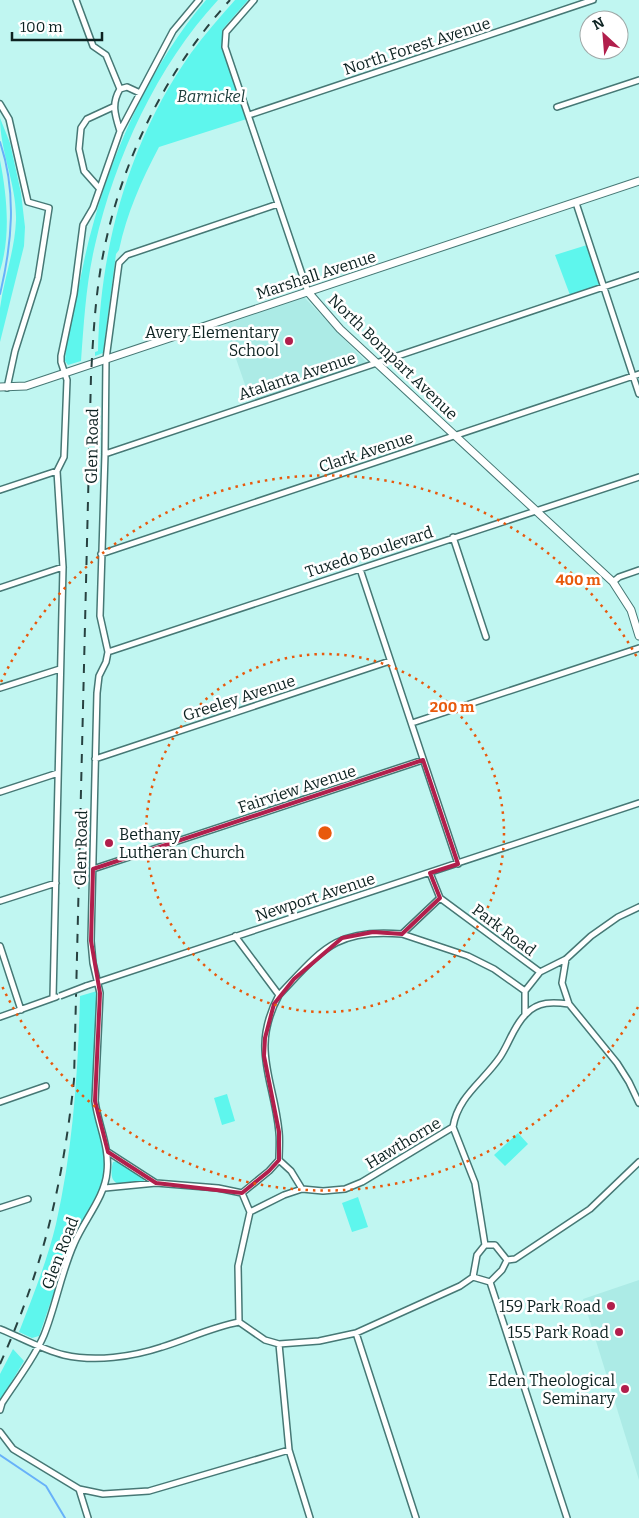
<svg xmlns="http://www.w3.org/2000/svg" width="639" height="1518" viewBox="0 0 639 1518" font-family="Bitter,serif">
<rect width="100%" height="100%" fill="#c0f6f1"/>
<path fill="#acebe6" d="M304,297L366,362L251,402L224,324Z
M639,1280V1480L583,1299Z"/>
<path fill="#5ef6ed" d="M206,0H218C157,66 115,157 95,245C86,283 84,322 81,361L68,365L65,361L66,347C76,306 82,262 94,221C116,143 153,62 206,0Z
M235,0H248L222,30L253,117L159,147C141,181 127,213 119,250L116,254L103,353L95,356V352L98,351C100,246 130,139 191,53C205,34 220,17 235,0Z
M0,118L10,143L21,193L25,227L24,246L0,342C0,331 0,319 0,308C4,278 15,250 16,220C17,185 0,152 0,118Z
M0,160C7,196 11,235 0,271Z
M587,245L599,285L570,295L555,255Z
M97,991L92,1104L105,1157L102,1185L71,1243L39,1336L32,1338L19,1332C33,1296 47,1261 56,1224C73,1149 78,1073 80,996Z
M227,1094L235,1121L222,1125L214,1098Z
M518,1133L528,1144L505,1166L494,1155Z
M117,1161L143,1177L144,1181C124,1187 106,1189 113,1162Z
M358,1197L368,1227L352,1232L342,1203Z
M13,1349L24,1361L0,1401V1374Z"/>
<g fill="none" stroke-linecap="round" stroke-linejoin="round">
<path stroke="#67b1f9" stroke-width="2" d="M0,142C17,192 12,244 0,294
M0,1455L46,1486L65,1518"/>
<g stroke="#467875" stroke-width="8">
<path id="street" d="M76,0L93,46L106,55L120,89
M254,0L226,32L225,47L308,292
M0,104L9,119L28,202L49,208L38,278L15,351L7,388
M557,107L639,80
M249,115L593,0
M120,131C115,115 111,104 120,89L127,87L140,93
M99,188L84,171L79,149L81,128L87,119L113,107
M576,203L639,394
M105,454L639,275
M0,490L57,471
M453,537L486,637
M101,554L639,374
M360,569L458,864
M613,582L619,577L639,570
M0,588L63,567
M108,652L639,477
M0,688L60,669
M412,723L639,648
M95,759L390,661
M0,792L58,773
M93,869L423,760
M440,898L540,972L566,959L591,936L618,917L639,907
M0,901L56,883
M402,934L468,956L494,969L525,991
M235,936L279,995C250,1049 274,1079 279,1132C280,1141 279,1151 279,1160L291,1171L302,1189
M0,946L21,1010
M566,959L562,983L569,1004L617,1063L629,1082L639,1103
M86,986L639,803
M525,991L540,972
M525,991V1014
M279,995C322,950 335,928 402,934L440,898L430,873
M53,998L63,567L57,471L64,457L67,380L61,362V356L74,294L83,225L93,208L120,131L173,31L199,0
M0,1017L56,997
M0,1102L46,1086
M453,1127L475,1183L485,1245
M108,1152L156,1183L218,1188L242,1193L269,1171L279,1160
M105,1188L156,1183
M0,1208L28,1199
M250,1212L284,1195L302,1189L323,1191L345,1189L362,1182L453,1127C458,1096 483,1082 500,1057C509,1044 514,1025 526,1014C538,1001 553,1002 569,1004
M507,1260L515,1259L590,1209L639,1162
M473,1277L477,1255L485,1245H495L507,1260
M473,1277L490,1282L502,1270L507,1260
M490,1282L567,1518
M239,1322L265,1340L279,1344L319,1341L356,1333L460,1286L473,1277
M239,1322L238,1266L250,1212L242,1193
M0,1329C20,1337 43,1350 64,1355C95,1362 132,1357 162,1347C188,1339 212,1327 239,1322
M356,1333L416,1518
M279,1344L289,1450L310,1518
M0,1410L2,1403C16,1381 34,1359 44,1335C56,1305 61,1273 74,1244C84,1220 105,1197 107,1172C110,1147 98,1125 95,1101L100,993L93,963L91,941L97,693L99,676L106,662L108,652L100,616L105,454L106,359L119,263L127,255L278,204
M0,1432L13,1449L79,1489L88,1518
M79,1489L103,1494L149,1491L289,1450"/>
</g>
<g stroke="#467875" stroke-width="9">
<path id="secondary" d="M308,292L340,329L613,582L631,610L639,636
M0,387L26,386L639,181"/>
</g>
<use href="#street" stroke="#fff" stroke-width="5"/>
<use href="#secondary" stroke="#fff" stroke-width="7"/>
<path stroke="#274140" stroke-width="2" stroke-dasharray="9 9" stroke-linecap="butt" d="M0,1364C43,1269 63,1183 74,1080L91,376C93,339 95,302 101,266C118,167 163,74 230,0"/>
<g stroke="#467875" stroke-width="8" stroke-linecap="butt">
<path id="street-bridge" d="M60,996L86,986"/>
</g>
<use href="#street-bridge" stroke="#fff" stroke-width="5"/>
</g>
<path fill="none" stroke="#b11f4c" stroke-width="4" stroke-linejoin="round" d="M423,760L458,864L430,873L440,898L402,934L373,932L342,938L294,979L274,1004L265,1038L264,1056L279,1132V1160L269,1171L242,1193L156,1183L108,1152L95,1101L100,993L91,941L93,869Z"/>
<g fill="none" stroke="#e8590c" stroke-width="2.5" stroke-dasharray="2.5 5">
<circle cx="325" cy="833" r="179"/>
<path d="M638 1007A358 358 0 0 1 1 984M1 682A358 358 0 0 1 638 659"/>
</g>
<g fill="#b11f4c" stroke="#fff" stroke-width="2">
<circle cx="289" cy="341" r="5"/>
<circle cx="109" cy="843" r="5"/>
<circle cx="611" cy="1306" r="5"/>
<circle cx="619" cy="1332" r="5"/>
<circle cx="625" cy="1389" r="5"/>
</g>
<g text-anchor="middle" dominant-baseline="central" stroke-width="5" stroke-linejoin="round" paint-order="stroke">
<g font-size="16" fill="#0d2221" stroke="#fff">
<text transform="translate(417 46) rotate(-18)">North Forest Avenue</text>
<text transform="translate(316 275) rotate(-18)">Marshall Avenue</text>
<text transform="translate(393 357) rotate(44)">North Bompart Avenue</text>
<text transform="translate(297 376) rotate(-18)">Atalanta Avenue</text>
<text transform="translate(92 446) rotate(-89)">Glen Road</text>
<text transform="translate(366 452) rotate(-18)">Clark Avenue</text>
<text transform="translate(369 552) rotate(-18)">Tuxedo Boulevard</text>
<text transform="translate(239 698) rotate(-18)">Greeley Avenue</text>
<text transform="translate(297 789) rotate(-18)">Fairview Avenue</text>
<text transform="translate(81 848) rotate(-89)">Glen Road</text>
<text transform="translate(315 897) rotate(-18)">Newport Avenue</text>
<text transform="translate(504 930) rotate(37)">Park Road</text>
<text transform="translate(403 1143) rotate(-31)">Hawthorne</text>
<text transform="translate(60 1253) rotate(-69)">Glen Road</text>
</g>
<g font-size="16" font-style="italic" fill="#20403e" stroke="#fff">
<text x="211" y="96">Barnickel</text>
</g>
<g font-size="16" fill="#0d2221" stroke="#fff" text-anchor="end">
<text x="279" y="332">Avery Elementary<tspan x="279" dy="18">School</tspan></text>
<text x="119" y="834" text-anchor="start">Bethany<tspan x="119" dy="18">Lutheran Church</tspan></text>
<text x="601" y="1306">159 Park Road</text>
<text x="609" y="1332">155 Park Road</text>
<text x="615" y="1380">Eden Theological<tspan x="615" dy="18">Seminary</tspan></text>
</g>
</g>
<circle cx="325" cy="833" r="8" fill="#e8590c" stroke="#fff" stroke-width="2.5"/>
<g font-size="15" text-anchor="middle" font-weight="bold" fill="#e8590c" stroke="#fff" stroke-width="5" stroke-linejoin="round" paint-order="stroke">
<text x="578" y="585">400 m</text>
<text x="452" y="712">200 m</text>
</g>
<g transform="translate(604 35) rotate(334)"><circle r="24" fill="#ffffff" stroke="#9ea7a6"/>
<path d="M0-4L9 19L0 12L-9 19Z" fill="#b11f4c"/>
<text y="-8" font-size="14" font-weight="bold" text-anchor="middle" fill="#0d2221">N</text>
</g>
<path d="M12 32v8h90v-8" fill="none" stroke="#0d2221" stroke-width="2.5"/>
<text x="20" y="32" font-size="15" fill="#0d2221" stroke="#ffffff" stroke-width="4" paint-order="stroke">100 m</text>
</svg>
